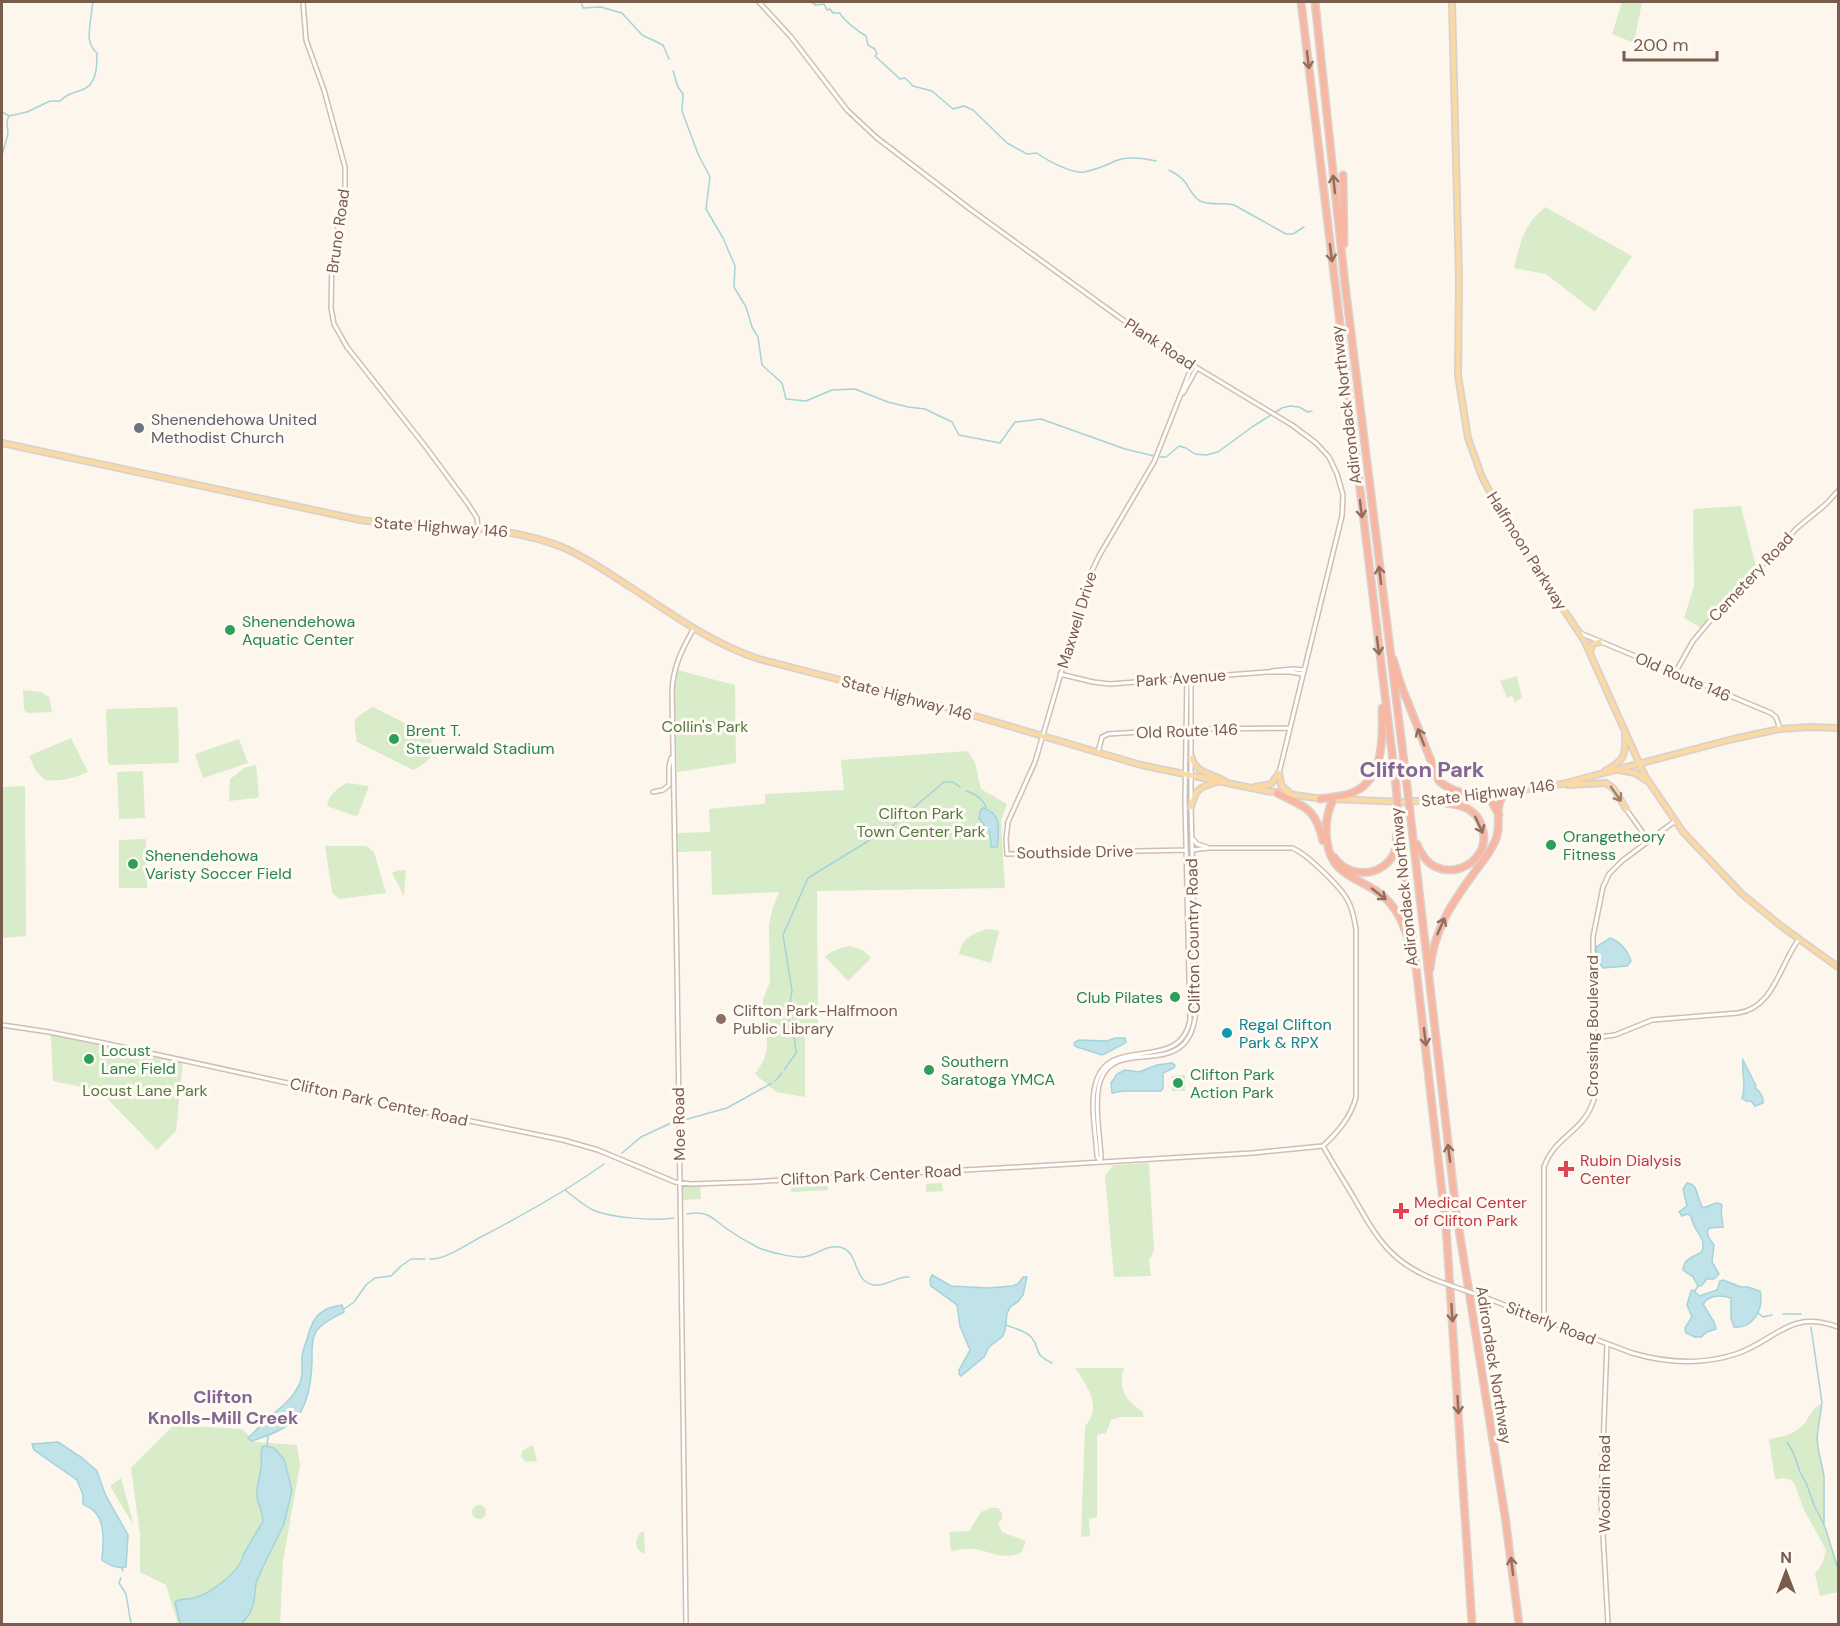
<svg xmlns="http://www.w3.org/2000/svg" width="1840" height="1626" viewBox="0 0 1840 1626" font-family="'DM Sans',sans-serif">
<rect width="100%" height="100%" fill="#fdf6ec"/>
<path fill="#d8ecc9" d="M1622,2H1642L1634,43L1612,34Z
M1545,207L1632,256L1595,312L1546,274L1514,268C1521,241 1523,226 1545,207Z
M1741,506L1756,567L1701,628L1684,618L1694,586L1693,509Z
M677,670L735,685L736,763L677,772L674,688Z
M1517,676L1522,698L1515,702L1512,696L1507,698L1500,681Z
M23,690L41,692L49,697L52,712L27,713L24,710Z
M176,707L178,710L179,761L177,763L110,765L108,763L106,712L108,709Z
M373,707L431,736C431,739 432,742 433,745C435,760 422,765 413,770L357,742C353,718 352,719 373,707Z
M71,738L88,772C73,779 62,781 45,780L36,771L29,756Z
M239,739L248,763L203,778L195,754Z
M968,751L975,763L981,789L1007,804L1001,821L1005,888L817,891L818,1031L805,1032V1097L776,1092L755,1074L764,1060L767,1048L766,1024L763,1014V999L770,982L769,925L772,910L779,892L712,895L711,851L677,852V833L710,832L709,809L765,804V794L844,790L841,760Z
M256,765L259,795L257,798L229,801L230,779L246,767Z
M143,771L145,818L119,819L117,772Z
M347,783L369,786L358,815L355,816L327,806C330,794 336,789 347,783Z
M25,786L26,936L2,938V787Z
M146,839L147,888H119V840Z
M325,846H366L374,852L386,893L339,899L332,892Z
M399,870H406L404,896L392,873Z
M989,929L999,931L991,963L959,954C962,938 974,932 989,929Z
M850,946L864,951L871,958L848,981L825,957C832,950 841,948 850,946Z
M51,1035L183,1062L176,1131L157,1150L100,1091L53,1081Z
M1185,1075V1091H1172V1076Z
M1149,1163L1154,1250L1149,1260L1151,1276L1114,1277L1105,1176L1113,1165Z
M827,1179L828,1190L791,1192V1181Z
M942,1183L943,1191L926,1192V1184Z
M682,1185L700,1186L701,1199L683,1200Z
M1075,1368H1124C1117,1390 1127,1401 1143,1412V1417H1120L1111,1420L1106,1433L1097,1435V1517L1089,1519L1090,1536L1081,1537L1085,1426C1103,1408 1087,1385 1075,1368Z
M1822,1403L1817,1437L1818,1448L1824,1476V1526L1838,1569V1592L1820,1596L1815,1574L1823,1562L1826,1550L1804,1510L1795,1485L1791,1480L1784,1478L1775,1479L1769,1439C1781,1437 1793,1435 1802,1426C1810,1418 1811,1408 1822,1403Z
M174,1425L242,1429L256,1442L297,1445L300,1465L283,1561L280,1624H178L166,1585L140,1572V1535L131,1468Z
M533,1445L537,1461L526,1462L521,1457L522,1451Z
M121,1478L134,1526L110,1486Z
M472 1512a7 7 0 1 1 14 0a7 7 0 1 1-14 0Z
M990,1508H998L1002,1513V1519L998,1524L1002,1532L1026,1541L1022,1552C1005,1561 992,1552 975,1549C967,1548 959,1550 951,1551L949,1532L969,1531L981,1512Z
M644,1531L645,1553L643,1554L637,1548L636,1541L640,1533Z"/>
<path fill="#bfe3e8" stroke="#a5d3da" stroke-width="1.5" d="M983,808C1002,813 999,831 997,847H991L990,833L979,818L981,809Z
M1610,938C1620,941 1628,951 1631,961L1627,966L1603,968L1599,963L1596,947Z
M1115,1038H1125L1126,1042C1123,1045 1108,1052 1102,1055L1077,1047L1074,1045L1075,1042L1079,1040L1107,1041Z
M1743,1060L1756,1086L1755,1088C1760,1091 1764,1098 1763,1103L1755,1106L1751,1101H1746L1742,1098C1747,1085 1741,1073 1743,1060Z
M1172,1063L1175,1065L1174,1068L1163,1073V1088L1161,1091H1123L1112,1093L1111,1083L1117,1074L1125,1070L1139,1072L1157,1065Z
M1687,1183C1699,1184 1696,1198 1703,1208L1716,1203L1721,1204L1722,1207L1721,1210L1723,1227L1709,1228L1707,1232L1709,1238L1714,1245L1712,1262L1719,1274L1714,1279H1707L1701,1286H1698L1693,1277L1683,1270C1684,1258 1693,1257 1702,1252C1705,1240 1701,1238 1696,1229C1693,1225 1692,1219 1690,1215L1687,1214L1682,1216L1679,1212L1687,1206L1683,1189Z
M932,1275L951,1286L988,1288L1012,1286L1018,1284L1023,1277H1027L1023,1295L1018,1302L1011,1306L1007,1313L1005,1331L1002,1337L989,1347L984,1357L961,1376L959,1374V1370L970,1350L960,1326L957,1305L931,1286L930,1280Z
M1723,1280L1741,1287H1748L1760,1291C1764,1308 1754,1329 1734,1327L1731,1318V1298C1721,1295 1710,1294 1703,1304L1714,1322L1716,1329L1707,1332L1701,1337H1695L1686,1333L1685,1328L1692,1317L1687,1305L1691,1291L1693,1290L1699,1296L1717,1290L1720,1281Z
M342,1305L344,1312C335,1317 323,1322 317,1330C311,1339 312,1352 312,1362C310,1411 298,1428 251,1441L248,1438C255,1432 261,1424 268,1418C280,1408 292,1400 299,1385C304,1376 301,1368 302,1358C302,1350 306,1344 308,1336C313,1316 321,1308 342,1305Z
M58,1442L81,1457L97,1471L105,1494L128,1535L126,1567C116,1569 109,1565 102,1560C103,1545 106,1524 95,1512C92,1508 87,1507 83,1504V1495L77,1480L34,1450L32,1444Z
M267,1446L274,1448L284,1459L292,1490L284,1524L261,1571L256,1583L254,1602L250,1613L242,1624H180L175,1602C181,1598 187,1600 193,1598C209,1595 241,1571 243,1555L263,1521C263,1512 258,1505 257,1497C256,1487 260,1477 261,1467C262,1459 260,1454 262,1447Z"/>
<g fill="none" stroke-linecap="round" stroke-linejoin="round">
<path stroke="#a5d3da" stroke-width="1.5" d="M581,2L583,8L601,7L622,13L642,35L663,45L669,59
M811,2L816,5L824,4L827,10L830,9L833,13H840C843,20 859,32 866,36L868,45L875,49L877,54L875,56L900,79L905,78L913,86L932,91L953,109L964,106L973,110L1007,143L1027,154L1037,153C1046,160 1072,174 1084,172C1094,170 1105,166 1115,161C1127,156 1143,158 1156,161
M673,71L678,87L683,94L682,111L698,154L710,177L706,209L723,238L735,266L734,287L746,307L752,327L758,337L762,365L782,383L786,399L806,401L832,390L855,389L888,402L908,407L925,409L952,422L959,435L1000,443L1015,422L1041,419L1125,449L1154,456
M2,112L9,116
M2,155L8,134L7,121L9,116L27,112L50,101H60C67,94 73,93 82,90C97,85 97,66 97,53C85,43 90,29 91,16C92,11 92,6 93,2
M1169,170C1175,173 1181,177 1185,182C1190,189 1192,196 1200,201C1211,206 1223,202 1234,205L1286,234H1293L1304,227
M1160,457H1166L1179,446L1186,448L1195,454L1206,455L1218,452L1252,427L1282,408L1290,406L1299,407L1308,412L1312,411
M966,791C975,794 984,799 986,808
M784,1070L796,1053L794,1034L788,1016L792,991L783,935L808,878L891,827L944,782H953L960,787
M775,1081L782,1073
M684,1120L727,1108L772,1083
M622,1153L641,1137L671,1123
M565,1190C574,1197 583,1205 593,1210C611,1218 654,1221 674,1218
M687,1214C708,1210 712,1218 727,1229C737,1236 749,1243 759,1248C769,1252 794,1258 804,1257C817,1255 826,1245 839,1247C860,1250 852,1282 874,1285C887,1287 896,1276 909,1277
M430,1259C445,1260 467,1244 481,1237C523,1215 565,1192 604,1164
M1695,1291L1698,1286
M344,1309L354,1302L366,1285L375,1278L391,1276L401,1266L411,1259H425
M1758,1313L1763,1317L1772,1315
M1783,1314H1801
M1006,1325C1013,1328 1027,1331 1032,1338C1042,1350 1031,1353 1052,1363
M1811,1327L1822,1403L1817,1437L1818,1448L1824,1476V1526
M1787,1442L1793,1452L1800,1472L1807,1485L1814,1505L1823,1523
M267,1446L268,1436
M1825,1527L1838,1569
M122,1568L123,1571
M121,1578L119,1583L126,1594L131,1624"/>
<g stroke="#d1beb0" stroke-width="6">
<path id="tertiary" d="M303,2L306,40L324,90L345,167V188L332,261L331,308L334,324L347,347L425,446L468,504L477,518L478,528
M759,2L791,37L847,110L877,138L970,209L1123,320L1166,349L1292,425L1316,443L1329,457L1337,474L1343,495L1342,516L1279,773
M1183,393L1197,368
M1580,633L1771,713L1776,717L1780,729
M1272,671L1293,669L1304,670
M1675,673L1693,641L1709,622L1797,528L1825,505L1838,491
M1060,674L1093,682L1110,684L1267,672H1290L1303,674
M1191,678V800
M1098,752L1102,737L1108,734L1187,729L1289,728
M653,792L663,790L669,785V767L671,758
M1626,809L1648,840
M1193,839L1197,844L1207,847
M1186,850L1007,854L1006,839L1008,822L1035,762L1090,575L1099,556L1154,462L1192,366
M2,1025L49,1032L99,1042L324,1091L563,1140L598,1150L675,1182L691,1184L750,1182L1019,1167L1253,1153L1323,1146C1338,1132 1351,1117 1356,1097V929C1354,919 1353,909 1348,901C1341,887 1306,853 1292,848H1209L1192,850
M1593,1038L1615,1035L1652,1020L1738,1013C1774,1008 1780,964 1799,939
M1323,1146C1333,1164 1344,1181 1354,1198C1378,1240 1391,1263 1438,1281
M1099,1160L1097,1156C1096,1135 1090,1106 1095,1086C1107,1031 1179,1076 1190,1020L1185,800L1187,678
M1100,1162L1101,1157C1100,1135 1093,1099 1101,1079C1118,1034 1192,1086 1196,1008L1191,807
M1481,1296L1632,1353C1666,1363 1702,1365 1736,1354C1777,1340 1789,1309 1838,1327
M1544,1319V1167C1555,1135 1584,1133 1594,1099L1593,937L1603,887L1609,874L1622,861L1675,821
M1607,1344L1601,1499L1608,1624
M686,1624L677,969L672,691C673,667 682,649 694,628"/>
</g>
<g stroke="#dad1cd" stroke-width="8">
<path id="primary" d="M1452,2L1459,278L1458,375L1468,438L1482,477L1509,528L1584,640L1645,776L1683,832L1742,894L1781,926L1838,967
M2,443L360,520C428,529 496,521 562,547C586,557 610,574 632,588C673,615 713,644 759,659L938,705L1141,765L1266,791L1323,799
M1590,653L1592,644L1600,642
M1192,758C1195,773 1214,774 1226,782
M1619,770L1635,773L1647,781
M1605,771C1624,760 1626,757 1625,735
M1279,773L1281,785L1292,795
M1568,785L1606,783L1614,789L1626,809
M1255,787L1271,784L1279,773
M1487,795L1562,784L1733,739L1780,729L1811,727L1838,728
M1331,799L1403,802L1475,797
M1191,807C1196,789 1199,787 1217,782"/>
</g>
<g stroke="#dad1cd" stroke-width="9">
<path id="motorway" d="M1301,2L1396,786
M1315,2L1345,284L1407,786
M1343,175L1344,244
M1393,659L1401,685L1439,781C1454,794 1468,794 1488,795L1499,815
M1277,793C1306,808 1315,807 1323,841
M1320,799C1330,797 1340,797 1349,794C1384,783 1383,738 1382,708
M1333,800C1327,812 1325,827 1327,841C1332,882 1367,876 1390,903C1404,920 1409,939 1412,959
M1398,811L1446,1227L1472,1624
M1410,812L1456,1211L1505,1516L1519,1624
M1417,844C1434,892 1495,866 1482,827C1480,820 1475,813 1468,809C1457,803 1443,803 1431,801
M1334,857C1348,877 1378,878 1392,857C1398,849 1395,839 1398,829
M1430,969C1434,930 1451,904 1474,873C1482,862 1490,853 1495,841C1503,827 1492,804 1506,793"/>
</g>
<use href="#tertiary" stroke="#fff" stroke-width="3"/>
<use href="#primary" stroke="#fbd9a5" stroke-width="4.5"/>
<use href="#motorway" stroke="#f7b7a3" stroke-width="6"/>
<g stroke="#d1beb0" stroke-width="6" stroke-linecap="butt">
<path id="tertiary-bridge" d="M1438,1281L1481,1296"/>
</g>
<g stroke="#dad1cd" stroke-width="9" stroke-linecap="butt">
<path id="motorway-bridge" d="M1396,786L1398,811
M1407,786L1410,812"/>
</g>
<use href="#tertiary-bridge" stroke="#fff" stroke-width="3"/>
<use href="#motorway-bridge" stroke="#f7b7a3" stroke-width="6"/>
</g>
<defs><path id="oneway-shaft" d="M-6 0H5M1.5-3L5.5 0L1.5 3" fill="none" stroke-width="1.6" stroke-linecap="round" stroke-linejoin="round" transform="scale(1.5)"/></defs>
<g stroke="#936e5e">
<use href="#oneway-shaft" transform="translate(1308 60) rotate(83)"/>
<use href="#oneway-shaft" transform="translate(1334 184) rotate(-96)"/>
<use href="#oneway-shaft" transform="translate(1331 253) rotate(83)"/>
<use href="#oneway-shaft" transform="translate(1361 509) rotate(83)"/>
<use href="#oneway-shaft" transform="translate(1380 575) rotate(-97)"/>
<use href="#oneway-shaft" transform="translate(1378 646) rotate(83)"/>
<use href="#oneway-shaft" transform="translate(1421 737) rotate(-111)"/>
<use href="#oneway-shaft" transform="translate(1479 825) rotate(65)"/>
<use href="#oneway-shaft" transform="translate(1379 894) rotate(38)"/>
<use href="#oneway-shaft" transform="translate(1441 926) rotate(-66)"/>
<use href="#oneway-shaft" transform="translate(1425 1037) rotate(83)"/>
<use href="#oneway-shaft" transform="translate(1449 1153) rotate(-97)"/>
<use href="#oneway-shaft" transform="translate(1452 1313) rotate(86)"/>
<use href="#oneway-shaft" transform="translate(1458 1405) rotate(87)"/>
<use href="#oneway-shaft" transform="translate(1512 1566) rotate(-97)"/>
</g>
<use stroke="#a18267" href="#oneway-shaft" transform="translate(1616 794) rotate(55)"/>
<circle fill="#6b7280" stroke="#fffaf3" stroke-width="2" cx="139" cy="428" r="6"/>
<g fill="#2e9e5b" stroke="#fffaf3" stroke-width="2">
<circle cx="230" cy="630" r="6"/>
<circle cx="394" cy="739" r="6"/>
<circle cx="1551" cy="845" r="6"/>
<circle cx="133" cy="864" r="6"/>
<circle cx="1175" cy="997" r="6"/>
<circle cx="89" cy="1059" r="6"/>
<circle cx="929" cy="1070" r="6"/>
<circle cx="1178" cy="1083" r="6"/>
</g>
<circle fill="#8d6e63" stroke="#fffaf3" stroke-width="2" cx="721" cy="1019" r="6"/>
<circle fill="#0f9aa8" stroke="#fffaf3" stroke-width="2" cx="1227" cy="1033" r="6"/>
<g fill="#e0444e" stroke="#fffaf3" stroke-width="2">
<path d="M1563 1160h6v6h6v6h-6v6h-6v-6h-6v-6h6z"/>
<path d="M1398 1202h6v6h6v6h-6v6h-6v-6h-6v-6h6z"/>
</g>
<g text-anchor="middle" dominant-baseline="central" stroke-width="6" stroke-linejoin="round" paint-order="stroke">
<g font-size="16" fill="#7a5c4d" stroke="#fffaf3">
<text transform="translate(338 231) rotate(-82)">Bruno Road</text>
<text transform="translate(1160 344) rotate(33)">Plank Road</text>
<text transform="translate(1346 405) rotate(-97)">Adirondack Northway</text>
<text transform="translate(441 527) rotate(4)">State Highway 146</text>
<text transform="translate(1527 551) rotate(58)">Halfmoon Parkway</text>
<text transform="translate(1751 577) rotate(-47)">Cemetery Road</text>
<text transform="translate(1077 620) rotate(-73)">Maxwell Drive</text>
<text transform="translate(1683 677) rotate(23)">Old Route 146</text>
<text transform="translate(1181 678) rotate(-4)">Park Avenue</text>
<text transform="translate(907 698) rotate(15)">State Highway 146</text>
<text transform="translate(1187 731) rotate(-2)">Old Route 146</text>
<text transform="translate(1488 793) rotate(-7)">State Highway 146</text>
<text transform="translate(1075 852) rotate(-1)">Southside Drive</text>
<text transform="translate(1404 887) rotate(-96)">Adirondack Northway</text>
<text transform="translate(1193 936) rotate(-91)">Clifton Country Road</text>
<text transform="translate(1592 1026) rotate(-90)">Crossing Boulevard</text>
<text transform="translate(379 1102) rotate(12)">Clifton Park Center Road</text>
<text transform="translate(679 1124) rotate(-91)">Moe Road</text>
<text transform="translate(871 1175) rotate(-3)">Clifton Park Center Road</text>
<text transform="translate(1551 1323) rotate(21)">Sitterly Road</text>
<text transform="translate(1494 1365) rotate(81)">Adirondack Northway</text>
<text transform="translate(1604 1484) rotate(-90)">Woodin Road</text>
</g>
<g font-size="16" fill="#5b616d" stroke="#fffaf3" text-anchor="start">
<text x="151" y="419">Shenendehowa United<tspan x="151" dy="18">Methodist Church</tspan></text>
</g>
<g font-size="16" fill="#27864d" stroke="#fffaf3" text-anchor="start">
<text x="242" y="621">Shenendehowa<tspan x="242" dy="18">Aquatic Center</tspan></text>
<text x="406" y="730">Brent T.<tspan x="406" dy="18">Steuerwald Stadium</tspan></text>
<text x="1563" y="836">Orangetheory<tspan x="1563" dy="18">Fitness</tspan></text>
<text x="145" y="855">Shenendehowa<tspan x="145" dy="18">Varisty Soccer Field</tspan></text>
<text x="1163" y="997" text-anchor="end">Club Pilates</text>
<text x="101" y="1050">Locust<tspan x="101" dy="18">Lane Field</tspan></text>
<text x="941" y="1061">Southern<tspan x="941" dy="18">Saratoga YMCA</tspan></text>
<text x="1190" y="1074">Clifton Park<tspan x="1190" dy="18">Action Park</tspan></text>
</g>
<g font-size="16" fill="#537a41" stroke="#fffaf3">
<text x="705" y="726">Collin's Park</text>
<text x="921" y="813">Clifton Park<tspan x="921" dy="18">Town Center Park</tspan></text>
<text x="145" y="1090">Locust Lane Park</text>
</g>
<g font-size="16" fill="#785e54" stroke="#fffaf3" text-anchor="start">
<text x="733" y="1010">Clifton Park-Halfmoon<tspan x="733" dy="18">Public Library</tspan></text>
</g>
<g font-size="16" fill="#0d838f" stroke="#fffaf3" text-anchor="start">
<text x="1239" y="1024">Regal Clifton<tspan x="1239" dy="18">Park &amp; RPX</tspan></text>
</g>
<g font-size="16" fill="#be3a42" stroke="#fffaf3" text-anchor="start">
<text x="1580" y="1160">Rubin Dialysis<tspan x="1580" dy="18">Center</tspan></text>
<text x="1414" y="1202">Medical Center<tspan x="1414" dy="18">of Clifton Park</tspan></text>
</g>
<g font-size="18" font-weight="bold" fill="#846695" stroke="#fffaf3">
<text x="223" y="1397">Clifton<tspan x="223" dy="21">Knolls-Mill Creek</tspan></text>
</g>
<g font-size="22" font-weight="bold" fill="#846695" stroke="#fffaf3">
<text x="1422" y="769">Clifton Park</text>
</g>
</g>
<rect width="1840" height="1626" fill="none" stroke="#7a5c4d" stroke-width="6"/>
<g transform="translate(1786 1572)" stroke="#fffaf3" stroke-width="4.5" paint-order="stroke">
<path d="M0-4.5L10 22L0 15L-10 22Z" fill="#7a5c4d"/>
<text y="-9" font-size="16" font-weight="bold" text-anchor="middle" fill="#7a5c4d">N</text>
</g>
<path d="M1624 51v9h93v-9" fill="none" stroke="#7a5c4d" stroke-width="3"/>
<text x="1633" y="51" font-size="18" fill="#7a5c4d" stroke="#fffaf3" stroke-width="4.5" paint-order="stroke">200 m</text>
</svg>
